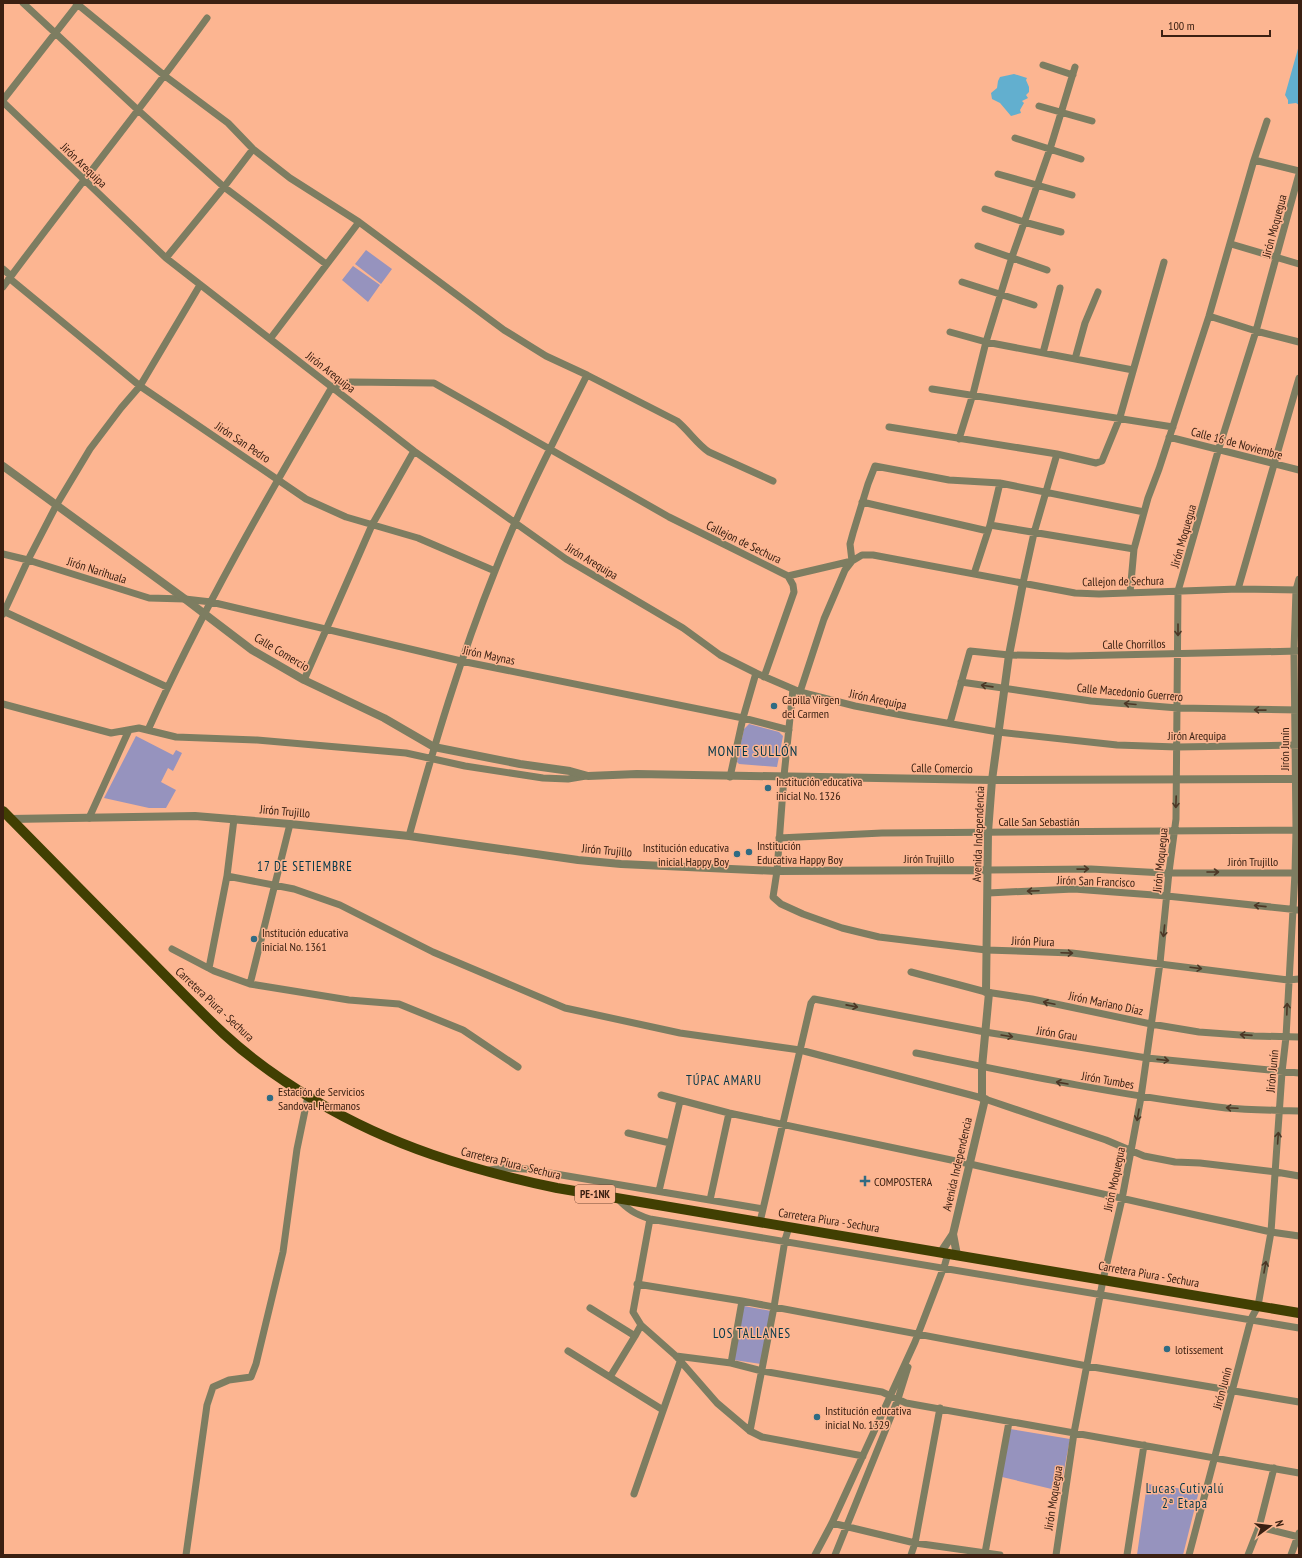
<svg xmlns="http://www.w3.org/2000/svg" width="1302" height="1558" viewBox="0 0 1302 1558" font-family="'PT Sans Narrow',sans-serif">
<rect width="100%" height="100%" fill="#fcb591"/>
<path fill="#9693be" d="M366,250L392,269L381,284L355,264Z
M353,266L380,285L368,302L342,280Z
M749,724L779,732L783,736L777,767L739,764L737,762L744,729Z
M136,736L173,755L176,750L182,753L173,771L168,768L161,782L176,790L166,808H149L104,798Z
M744,1306L771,1311L761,1364L734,1360Z
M1010,1429L1070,1439L1060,1491L1002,1477Z
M1147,1484L1199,1491L1183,1555H1137Z"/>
<path fill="#62afcf" d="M1299,45V105L1296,103L1288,104V100L1285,95Z
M1014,74L1027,78L1026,80L1029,87V92L1026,95L1028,98L1022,101L1024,103L1020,110L1021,113L1011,116L1000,103L992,99L991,93L997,88L998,81L1000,77Z"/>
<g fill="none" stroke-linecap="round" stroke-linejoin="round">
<path stroke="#7d7d61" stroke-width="7" d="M23,3L139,111L224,187L326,264
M76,3L165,76L228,123L253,149L290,178L359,222L504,330L546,356L587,375L677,421C689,431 697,444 709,452L773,481
M1043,65L1073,75
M3,100L78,4
M3,102L166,258L414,451L566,559L683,628L720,655L756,673L800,692L855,706L912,717L998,732L1117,745L1177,747L1299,745
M1039,106L1092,121
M1015,138L1081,159
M1254,160L1299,171
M998,174L1072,195
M985,209L1024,222L1061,232
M1231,244L1299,264
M978,246L1047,270
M166,258L224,187L253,149
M3,269L11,276
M9,278L140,386L306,499L346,517L418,538L495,571
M962,282L1034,305
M3,287C70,196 141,109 207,18
M1209,316L1256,331L1299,342
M950,332L986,342L1133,370
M270,339L359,222
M1043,353L1060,288
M1075,359L1085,323L1098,292
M932,389L1173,427
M889,427L1057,454L1096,463L1102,461L1120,417L1164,262
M1169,437L1299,470
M959,439L973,394L986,342L1012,257L1050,149L1075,67
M862,502L988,531
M990,525L1134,549
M3,554L28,560L149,598L185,599L211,602L461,661L743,718L789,730
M974,574L990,525L1000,483
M1023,583L1034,533L1057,454
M1238,589L1299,378
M1130,593L1134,549L1148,498L1159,469L1209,316L1254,160L1267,121
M3,611L167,687
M3,614L28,560L57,504L90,449L121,408L140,386L200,285
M764,677L794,592L793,585L788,576
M304,680L372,525L414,451
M961,682L1091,701L1178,708L1299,710
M793,689L784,776L777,871L773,897L781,904L803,914L842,928L879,937L986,950L1072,953L1288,980L1299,979
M800,692L824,619L845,570L852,561L850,544L853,533L868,484L875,466L949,480L1000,483L1144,512
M3,704L111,733L139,728L176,737L257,740L406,753L465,766L543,778L568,779L586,776
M950,723L970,651L1009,655L1068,656L1299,651
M148,730C201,612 266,499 332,387L341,383L351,382L434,383L669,517L788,576L852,561L862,555H873L1075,593L1099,594L1238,589L1299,590
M730,777L743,718L756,673
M89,818L129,730
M409,836C434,746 460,658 495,571C521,504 555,439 587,375
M779,838L882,833L1299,830
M988,870L1091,869L1164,873H1299
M227,876L294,889L340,905L433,952L565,1008L680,1033L800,1050L982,1098L1106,1140L1144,1156L1175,1162L1200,1163L1276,1172L1299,1176
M988,893L1074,889L1167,896L1299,910
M172,949L214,971L250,984L349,1000L399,1004L463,1030L518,1067
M209,968L227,876L234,819
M911,972L986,992L1032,999L1151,1024L1199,1032L1254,1036L1299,1037
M250,984L290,824
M916,1053C1019,1074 1122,1096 1226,1108C1250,1110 1275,1110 1299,1111
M661,1095L729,1113L970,1164L1271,1232L1299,1236
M628,1133L670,1143
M489,1170L505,1168L526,1169L763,1209
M659,1191L680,1101
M617,1198C628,1210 635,1214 650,1219L1299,1328
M710,1200L729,1113
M650,1219L633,1312L641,1325L676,1356L717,1403L750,1431L762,1437L863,1456
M760,1222L811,1003L814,999L985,1032L1147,1058L1299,1073
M637,1284L742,1301L1087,1366L1299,1402
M590,1308L635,1336L641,1325
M568,1351L663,1410
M676,1356L731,1363L762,1371L882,1392L906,1403L1299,1473
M731,1363L742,1301
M610,1377L635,1336
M750,1431L774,1307L785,1240L789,1227
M634,1494L680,1362
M832,1523L915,1543L1000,1555
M1259,1527L1299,1537
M985,1553L1009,1422
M186,1555L207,1405L213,1387L229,1380L251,1377L256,1364L283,1252L297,1149L308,1096
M815,1555L832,1523L915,1342L945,1264L948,1253
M835,1555L898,1399L908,1367
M911,1555L915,1543L940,1408
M1056,1555L1074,1433L1103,1280L1122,1199L1141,1097L1160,963L1169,872L1176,819L1178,591L1219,448L1256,331L1299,174
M1127,1555L1144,1445
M1189,1555L1251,1319L1258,1306L1271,1232L1282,1072L1286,1037L1295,873L1296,830L1294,651L1296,590L1299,579
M1248,1555L1259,1527L1274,1468
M1291,1555L1299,1533"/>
<path stroke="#7d7d61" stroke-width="8" d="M3,466L185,599L252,650L304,680L384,718L434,747L520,764L570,771L588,776L637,774L992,780L1295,779
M10,819L195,816L290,824L409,836L578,860L621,864L777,871L988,870
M986,992L988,832L992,780L1009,655L1023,583
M982,1098V1067L989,993
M953,1234L957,1255
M941,1252L953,1234L985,1099"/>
<path stroke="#413f02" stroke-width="10" d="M3,811C49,858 95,904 141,951C169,979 195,1007 224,1034C251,1059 284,1082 316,1101C391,1146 471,1170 557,1188L1299,1313"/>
</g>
<defs><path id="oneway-shaft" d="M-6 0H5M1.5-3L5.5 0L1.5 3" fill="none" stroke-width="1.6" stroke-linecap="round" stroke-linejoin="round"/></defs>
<g stroke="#4c3726">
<use href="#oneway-shaft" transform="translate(1178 630) rotate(90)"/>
<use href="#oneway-shaft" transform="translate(987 686) rotate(-172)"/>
<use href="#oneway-shaft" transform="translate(1130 704) rotate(-175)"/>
<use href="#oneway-shaft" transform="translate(1260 710) rotate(-179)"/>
<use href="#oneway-shaft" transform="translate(1176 802) rotate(92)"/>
<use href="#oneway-shaft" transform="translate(1083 869) rotate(-1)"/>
<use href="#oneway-shaft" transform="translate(1213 872)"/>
<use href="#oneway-shaft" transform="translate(1033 891) rotate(178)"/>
<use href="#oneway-shaft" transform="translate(1260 906) rotate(-174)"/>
<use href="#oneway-shaft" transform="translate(1164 931) rotate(96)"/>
<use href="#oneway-shaft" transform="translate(1067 953) rotate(2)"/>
<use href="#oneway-shaft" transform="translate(1196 968) rotate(7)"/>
<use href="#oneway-shaft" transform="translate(1049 1003) rotate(-168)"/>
<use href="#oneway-shaft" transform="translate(852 1006) rotate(11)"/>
<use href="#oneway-shaft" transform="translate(1287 1009) rotate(-88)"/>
<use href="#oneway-shaft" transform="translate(1246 1035) rotate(-176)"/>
<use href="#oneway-shaft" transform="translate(1007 1036) rotate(9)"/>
<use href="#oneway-shaft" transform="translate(1163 1060) rotate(6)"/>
<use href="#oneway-shaft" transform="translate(1062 1083) rotate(-170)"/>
<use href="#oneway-shaft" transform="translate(1232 1108) rotate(-177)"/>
<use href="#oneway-shaft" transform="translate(1138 1115) rotate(100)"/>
<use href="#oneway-shaft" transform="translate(1278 1138) rotate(-86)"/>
<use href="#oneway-shaft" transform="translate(1265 1267) rotate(-80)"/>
</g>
<g fill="#306b83" stroke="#fcb591" stroke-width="1.5">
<circle cx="774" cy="706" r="4"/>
<circle cx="768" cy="788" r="4"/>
<circle cx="749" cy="852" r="4"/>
<circle cx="737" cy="854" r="4"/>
<circle cx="254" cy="939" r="4"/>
<circle cx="270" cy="1098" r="4"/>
<path d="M863 1175h4v4h4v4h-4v4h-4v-4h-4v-4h4z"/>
<circle cx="1167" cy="1349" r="4"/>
<circle cx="817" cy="1417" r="4"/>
</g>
<g text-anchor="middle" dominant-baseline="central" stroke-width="3" stroke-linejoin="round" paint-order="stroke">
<rect fill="#fcb591" stroke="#754d38" stroke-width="1" x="575" y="1185" width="40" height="18" rx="3"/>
<g font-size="11" font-weight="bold" fill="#3b2012">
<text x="595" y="1194">PE-1NK</text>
</g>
<g font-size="12" fill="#3b2012" stroke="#fcb591">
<text transform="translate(84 165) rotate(44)">Jirón Arequipa</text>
<text transform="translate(1274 226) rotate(-75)">Jirón Moquegua</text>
<text transform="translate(331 372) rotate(38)">Jirón Arequipa</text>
<text transform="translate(243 442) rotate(34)">Jirón San Pedro</text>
<text transform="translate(1237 443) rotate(15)">Calle 16 de Noviembre</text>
<text transform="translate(1183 536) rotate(-74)">Jirón Moquegua</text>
<text transform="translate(744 542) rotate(26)">Callejon de Sechura</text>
<text transform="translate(592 561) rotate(31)">Jirón Arequipa</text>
<text transform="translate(97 570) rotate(18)">Jirón Narihuala</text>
<text transform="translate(1123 581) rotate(-1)">Callejon de Sechura</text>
<text transform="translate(1134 644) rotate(-1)">Calle Chorrillos</text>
<text transform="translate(282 652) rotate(31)">Calle Comercio</text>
<text transform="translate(489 655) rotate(12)">Jirón Maynas</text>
<text transform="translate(1130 692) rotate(5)">Calle Macedonio Guerrero</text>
<text transform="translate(878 699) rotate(12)">Jirón Arequipa</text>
<text x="1197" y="735">Jirón Arequipa</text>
<text transform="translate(1284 749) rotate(-90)">Jirón Junín</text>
<text transform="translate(942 768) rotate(1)">Calle Comercio</text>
<text transform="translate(285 811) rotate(5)">Jirón Trujillo</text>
<text x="1039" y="821">Calle San Sebastián</text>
<text transform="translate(978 834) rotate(-88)">Avenida Independencia</text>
<text transform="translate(607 850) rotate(5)">Jirón Trujillo</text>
<text x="929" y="858">Jirón Trujillo</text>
<text transform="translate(1160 860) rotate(-84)">Jirón Moquegua</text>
<text x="1253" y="861">Jirón Trujillo</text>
<text transform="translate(1096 881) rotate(2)">Jirón San Francisco</text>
<text transform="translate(1033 941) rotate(2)">Jirón Piura</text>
<text transform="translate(1106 1003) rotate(12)">Jirón Mariano Díaz</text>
<text transform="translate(215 1004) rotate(43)">Carretera Piura - Sechura</text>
<text transform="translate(1057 1033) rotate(9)">Jirón Grau</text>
<text transform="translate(1272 1071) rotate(-85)">Jirón Junín</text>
<text transform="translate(1108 1080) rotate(10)">Jirón Tumbes</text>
<text transform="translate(511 1163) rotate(14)">Carretera Piura - Sechura</text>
<text transform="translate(957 1164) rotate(-77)">Avenida Independencia</text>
<text transform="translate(1114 1179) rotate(-78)">Jirón Moquegua</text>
<text transform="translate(829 1220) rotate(9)">Carretera Piura - Sechura</text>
<text transform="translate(1149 1274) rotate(10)">Carretera Piura - Sechura</text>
<text transform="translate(1222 1388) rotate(-75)">Jirón Junín</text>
<text transform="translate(1053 1498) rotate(-81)">Jirón Moquegua</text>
</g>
<g font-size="12" fill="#3b2012" stroke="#fcb591" text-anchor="start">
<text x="782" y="699">Capilla Virgen<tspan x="782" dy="14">del Carmen</tspan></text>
<text x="776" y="781">Institución educativa<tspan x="776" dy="14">inicial No. 1326</tspan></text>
<text x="757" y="845">Institución<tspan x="757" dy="14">Educativa Happy Boy</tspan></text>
<text x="729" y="847" text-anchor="end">Institución educativa<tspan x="729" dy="14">inicial Happy Boy</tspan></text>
<text x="262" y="932">Institución educativa<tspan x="262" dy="14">inicial No. 1361</tspan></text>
<text x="278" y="1091">Estación de Servicios<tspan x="278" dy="14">Sandoval Hermanos</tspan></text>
<text x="874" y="1181">COMPOSTERA</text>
<text x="1175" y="1349">lotissement</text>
<text x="825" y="1410">Institución educativa<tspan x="825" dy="14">inicial No. 1329</tspan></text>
</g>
<g font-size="13" letter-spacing="1" fill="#013648" stroke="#fcb591">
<text x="305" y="866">17 DE SETIEMBRE</text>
<text x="724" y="1080">TÚPAC AMARU</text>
<text x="752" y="1333">LOS TALLANES</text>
<text x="1185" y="1488">Lucas Cutivalú<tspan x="1185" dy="15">2ª Etapa</tspan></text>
</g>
<g font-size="14" letter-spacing="1" fill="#013648" stroke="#fcb591">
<text x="753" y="751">MONTE SULLÓN</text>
</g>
</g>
<rect width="1302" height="1558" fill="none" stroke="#3b2012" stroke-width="8"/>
<g transform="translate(1270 1526) rotate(75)" stroke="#fcb591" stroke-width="3" paint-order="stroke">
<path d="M0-3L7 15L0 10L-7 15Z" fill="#3b2012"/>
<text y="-6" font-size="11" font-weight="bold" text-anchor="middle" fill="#3b2012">N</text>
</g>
<path d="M1162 30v6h108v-6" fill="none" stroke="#3b2012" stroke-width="2"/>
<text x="1168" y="30" font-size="12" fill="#3b2012" stroke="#fcb591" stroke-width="3" paint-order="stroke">100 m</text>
</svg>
